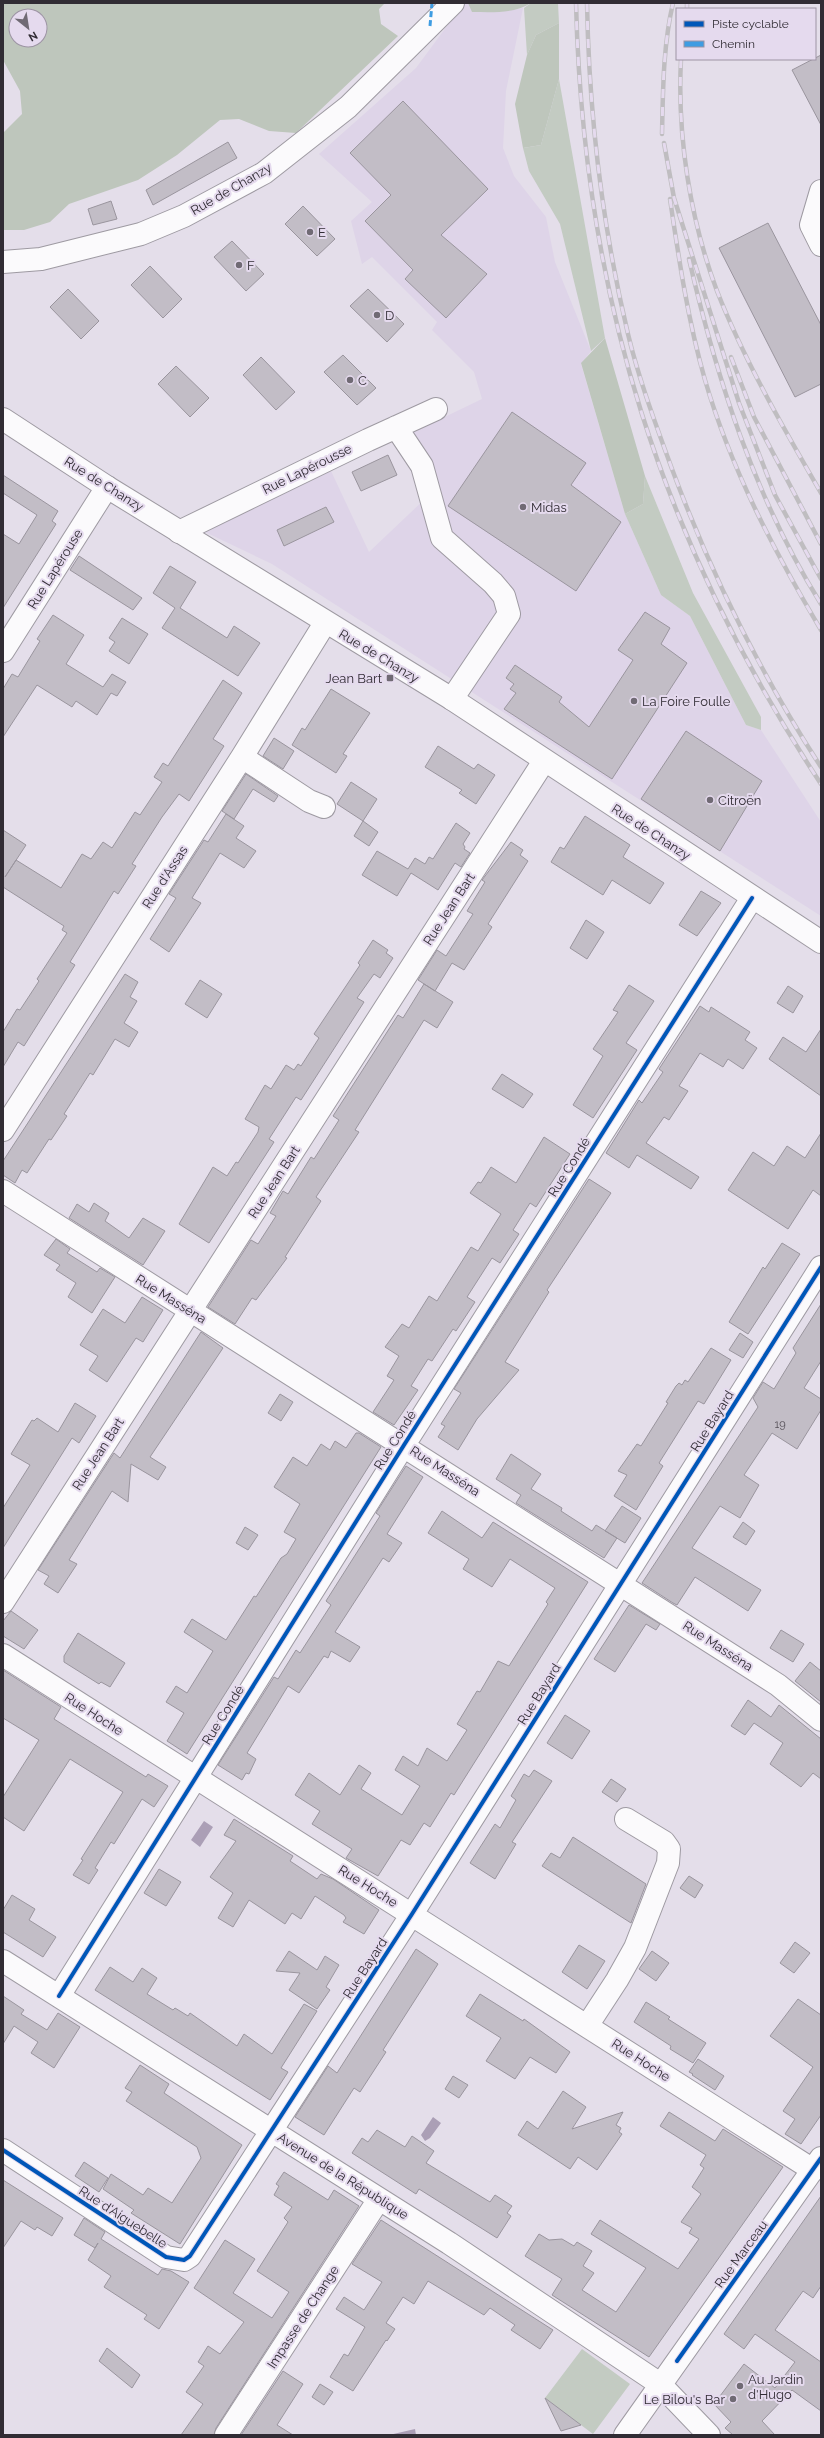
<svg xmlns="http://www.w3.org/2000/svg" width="824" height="2438" viewBox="0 0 824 2438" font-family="Raleway,sans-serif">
<rect width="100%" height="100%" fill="#e4deea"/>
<path fill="#ded4e8" d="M464,3H468L473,12H499L523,8L506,91L503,148L514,176L546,217L555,262L591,351L581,364L625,514L661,595L690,616L746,725L761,730L821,822V916L272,564L205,532L331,471L369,552L427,497L403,437L482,399L474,372L432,330L437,322L372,257L362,264L351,221L372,202L319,154L416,68Z"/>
<path fill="#c3cbc2" d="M531,3H558L559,23L536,35L527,55L524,8Z
M559,79L605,338L591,351L560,224L529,171L523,148L541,145Z
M645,476L693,593L761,717V730L746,725L690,616L661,595L625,514L643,504Z
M582,2349L630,2384L593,2434L545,2398Z"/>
<path fill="#bec6bc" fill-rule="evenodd" d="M3,3H385L379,9L381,24L398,36L296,133L269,131L239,119L220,120L177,155L138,180L69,204L50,222L24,230H3V133L22,114L20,91L3,60ZM16,16H40V40H16Z
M468,3H531C514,14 492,12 472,12Z
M559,23V79L541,145L523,148L515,104L527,55L536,35Z
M605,338L645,476L643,504L625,514L581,363Z"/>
<path fill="#ab9fb6" d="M204,1821L213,1827L200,1847L191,1840Z
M433,2117L441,2123L430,2138L425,2141L421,2135Z
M415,2429L416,2435H389Z"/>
<path fill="#c2bdc6" stroke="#9a959e" d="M821,55V125L792,70Z
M403,101L488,189L441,235L487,274L446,318L405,279L413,270L365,221L391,195L350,153Z
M228,142L237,158L153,205L146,190Z
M111,201L117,219L93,225L88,209Z
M303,206L335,239L317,256L285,224Z
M768,223L821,325V384L795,397L719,248Z
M232,241L264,274L246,291L214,257Z
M150,266L182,299L163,318L131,285Z
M68,289L99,321L81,339L50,307Z
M368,289L404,324L387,342L350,306Z
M343,355L376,388L357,405L324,372Z
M261,357L295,392L276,410L243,375Z
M176,366L209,398L190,417L158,384Z
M512,412L586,463L571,485L621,522L576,591L448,506Z
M388,455L397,475L361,491L352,472Z
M3,475L58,511L52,521L56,524L3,608V534L19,544L37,515L3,493Z
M326,507L334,522L284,546L277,530Z
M79,556L142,598L133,610L70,570Z
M170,566L196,582L180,608L227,638L234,626L260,643L238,676L162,628L175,608L153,593Z
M645,612L670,628L661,644L687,663L612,779L504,709L516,693L510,689L514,684L506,678L515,665L562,697L559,702L589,727L633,660L618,650Z
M53,615L84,635L66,664L103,687L112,674L126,682L117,696L111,693L97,715L76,701L72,707L37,685L3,737V689L12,674L18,677L40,641L37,639Z
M122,618L148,634L129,664L109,651L115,642L109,638Z
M223,680L242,693L213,739L224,746L189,801L179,794L162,817L132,864L136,866L118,894L114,891L70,962L75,965L24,1046L18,1042L3,1067V1032L17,1009L20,1010L39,981L37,979L67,933L62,930L64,926L3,887V830L26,845L5,877L16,860L61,888L82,854L91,859L103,842L112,848L135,812L140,815L162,782L154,777L163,763L168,766Z
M331,689L370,713L343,754L347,756L336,773L292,745L302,728L305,730Z
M686,731L762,781L720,851L641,799Z
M274,738L294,751L283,769L263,756Z
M438,746L474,769L478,764L495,775L476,804L459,793L462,790L425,767Z
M246,774L278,796L274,802L253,789L234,819L222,811Z
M351,782L377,799L363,821L337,804Z
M226,814L244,826L236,838L256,851L244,868L220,853L192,898L201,903L169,952L150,939L176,898L169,894L204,840L208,842Z
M585,816L630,845L623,857L664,883L650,904L612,880L603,895L551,862L560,847L564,849Z
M363,821L378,832L369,846L354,836Z
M456,823L470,833L463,844L465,847L464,849L470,853L461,867L455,863L438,890L411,873L397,896L362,875L377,851L408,869L415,858L425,864L429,857L433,859Z
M511,842L523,850L520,855L528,861L488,924L492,927L464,970L452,963L435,991L418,980L437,950L446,956L473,914L467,911L485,882L482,880Z
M701,891L721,903L697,936L679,925Z
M586,920L604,932L587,959L570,948Z
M373,940L388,950L386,953L393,958L380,978L374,974L357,998L364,1002L301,1100L296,1097L269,1139L274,1142L209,1243L179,1224L213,1167L227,1176L236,1162L238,1163L258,1132L259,1127L245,1119L265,1085L271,1089L286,1065L294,1070L298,1064L301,1066L319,1038L314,1034L360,965L358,963Z
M125,974L138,982L130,997L137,1001L124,1023L138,1032L129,1047L115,1039L93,1075L90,1073L64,1114L67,1116L51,1140L49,1139L27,1173L22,1170L15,1183L3,1175V1161Z
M200,980L222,994L207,1018L185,1004Z
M424,984L453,1002L437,1028L424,1020L355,1130L359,1132L316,1197L321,1201L285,1257L287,1258L256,1300L252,1298L235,1324L208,1307L251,1240L258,1244L276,1216L270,1213L283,1191L288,1194L311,1157L314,1159L339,1120L333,1116L398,1015L403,1018Z
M629,985L654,1001L626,1043L637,1050L593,1118L573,1105L603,1056L593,1049L618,1012L613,1010Z
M788,986L803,996L793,1013L777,1003Z
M700,1006L709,1012L711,1007L750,1032L745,1040L757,1048L743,1069L728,1059L723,1067L700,1053L679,1086L688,1091L669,1120L664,1117L646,1143L699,1177L691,1189L637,1155L629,1168L606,1153L639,1100L642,1103L663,1072L659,1069Z
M821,1029V1096L769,1059L783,1037L806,1052Z
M502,1074L533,1094L523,1108L492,1089Z
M821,1133V1196L813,1190L788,1229L728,1190L753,1152L774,1166L787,1146L805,1158Z
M544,1137L570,1154L536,1207L530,1203L513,1230L519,1234L500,1263L492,1258L467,1297L475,1302L456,1331L453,1329L432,1361L428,1359L411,1386L418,1390L394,1425L373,1412L394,1380L387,1376L399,1356L385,1347L402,1324L409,1328L429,1296L437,1301L471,1247L478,1251L501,1214L470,1193L478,1182L481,1183L491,1167L516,1183Z
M589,1179L611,1193L547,1290L549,1292L505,1362L519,1370L477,1419L458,1450L438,1437L445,1426L441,1424L461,1393L454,1389Z
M94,1203L109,1213L105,1221L129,1238L143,1218L165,1231L143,1265L69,1218L77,1204L89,1212Z
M56,1239L70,1249L67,1253L97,1272L100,1268L115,1277L92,1313L68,1297L76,1283L56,1270L60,1265L44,1255Z
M782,1243L800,1254L748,1334L729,1322L763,1267L765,1269Z
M142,1297L163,1310L143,1342L136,1338L107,1382L89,1370L98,1356L80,1345L103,1309L125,1323Z
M821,1304V1361L804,1388L821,1399V1410L797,1449L772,1433L744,1475L759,1485L740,1518L720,1506L692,1548L761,1590L748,1611L695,1577L677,1605L673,1603L642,1583L758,1407L753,1398L763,1382L774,1389L796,1353L793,1348Z
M201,1332L223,1348L150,1457L166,1467L158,1480L131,1464L128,1502L112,1491L69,1560L77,1564L58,1593L44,1584L49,1576L38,1570L114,1453L120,1458Z
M740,1333L753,1342L743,1358L729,1350Z
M711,1348L731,1360L704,1404L698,1401L659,1463L663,1466L636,1510L614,1496L627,1475L618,1471L637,1444L641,1446L668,1403L666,1402L676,1386L679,1383L682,1385L685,1380L688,1382Z
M280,1394L293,1402L281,1421L268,1413Z
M75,1403L96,1416L79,1443L72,1438L3,1548V1508L30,1465L11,1454L32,1420L34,1421L37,1418L58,1432Z
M356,1433H359L381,1447L187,1754L167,1741L184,1713L166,1702L176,1686L187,1693L213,1651L184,1632L192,1619L226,1640L254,1596L256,1597L281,1558L287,1554L296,1539L284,1532L300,1504L274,1487L293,1457L307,1466L321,1444L330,1450L335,1441L346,1448Z
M511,1454L541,1474L531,1489L562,1508L561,1511L592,1531L596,1525L617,1538L604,1558L516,1503L521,1495L496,1479Z
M406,1466L423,1477L387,1534L402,1543L389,1562L383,1558L335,1632L360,1647L350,1662L331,1651L328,1658L324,1656L299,1693L288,1686L247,1753L256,1759L249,1774L246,1773L242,1780L218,1765L274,1677L278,1679L296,1650L300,1653L331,1605L326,1601L380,1516L376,1513Z
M622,1506L641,1518L625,1543L605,1531Z
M442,1511L482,1538L493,1522L588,1582L454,1795L451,1793L430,1827L424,1823L410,1845L401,1840L378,1876L346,1858L352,1849L312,1824L320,1811L295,1795L309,1773L340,1795L359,1765L371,1773L361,1789L402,1815L420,1786L395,1770L403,1756L418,1766L427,1748L447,1761L467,1730L457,1724L477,1691L480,1692L498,1661L509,1666L548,1604L546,1602L555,1588L510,1559L492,1587L463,1569L469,1559L428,1533Z
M743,1522L755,1531L746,1545L733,1537Z
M245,1527L258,1535L248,1550L236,1543Z
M629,1605L660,1624L656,1630L646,1624L615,1672L594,1659Z
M11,1611L38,1630L24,1649L3,1636V1621Z
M781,1630L804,1644L793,1662L770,1648Z
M78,1633L125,1663L110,1687L101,1682L99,1684L64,1662V1656Z
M810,1662L821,1671V1702L795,1681Z
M3,1670L61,1707L54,1719L146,1777L148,1774L168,1786L154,1807L142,1799L114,1844L111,1842L95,1868L98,1870L89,1884L73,1875L83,1860L81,1859L123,1792L70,1759L24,1831L3,1817V1797L39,1740L3,1718Z
M748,1700L771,1717L779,1705L821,1739V1779L813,1773L801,1787L770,1764L783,1743L754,1723L745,1735L731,1726Z
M565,1715L590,1731L572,1759L547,1743Z
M534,1770L552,1781L512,1842L516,1844L495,1879L470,1863L495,1824L500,1828L516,1800L511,1796L524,1774L529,1777Z
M611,1779L626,1789L617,1802L602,1792Z
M234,1819L293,1856L290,1861L317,1879L321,1874L333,1879L379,1910L364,1934L343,1922L346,1918L344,1915L315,1896L301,1919L292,1913L285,1924L249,1900L233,1927L218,1918L233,1893L210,1877L236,1841L224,1835Z
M573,1837L646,1884L631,1923L542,1866L551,1853L560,1858Z
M159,1869L181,1882L166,1906L144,1893Z
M689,1876L703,1885L695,1898L680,1888Z
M12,1895L35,1909L29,1920L56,1937L43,1957L3,1932V1910Z
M795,1942L810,1953L794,1973L780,1963Z
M579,1945L605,1961L587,1989L562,1972Z
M416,1949L438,1964L383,2050L386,2052L360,2092L354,2088L324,2135L295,2117L328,2066L337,2073Z
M289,1951L317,1970L325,1956L339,1965L326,1987L330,1990L317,2009L289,1990L300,1973L276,1971Z
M652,1951L669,1963L656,1981L639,1969Z
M110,1967L133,1982L142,1968L157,1978L147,1994L173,2010L175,2008L188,2016L190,2013L237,2046L244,2034L272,2054L304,2004L317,2011L281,2068L288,2072L270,2100L95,1990Z
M480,1994L523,2021L524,2019L570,2052L556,2073L530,2057L515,2079L486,2061L501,2038L466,2016Z
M3,1996L24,2010L21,2014L47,2030L58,2013L80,2027L54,2068L31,2053L38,2042L14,2026L3,2044Z
M798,1999L821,2015V2115L801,2144L785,2134L795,2119L783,2111L813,2067L770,2036Z
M646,2002L670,2017L668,2019L706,2043L693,2063L670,2049L671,2046L634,2022Z
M698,2059L724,2076L715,2090L692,2075L693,2074L689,2072Z
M140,2065L169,2084L164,2093L242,2145L180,2244L131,2213L134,2210L103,2189L111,2174L143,2195L148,2188L172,2203L201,2158L197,2147L126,2101L132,2092L125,2088Z
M453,2076L468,2085L459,2098L445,2089Z
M563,2091L586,2107L572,2129L623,2112L616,2125L621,2128L619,2132L622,2134L597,2170L578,2157L570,2169L518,2135L527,2121L538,2129Z
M669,2112L715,2141L723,2129L783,2167L649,2357L552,2295L562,2279L525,2256L539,2234L549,2240L562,2239L574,2246L577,2242L592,2251L583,2266L594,2273L582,2290L616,2312L646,2268L591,2234L600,2220L678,2269L699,2239L689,2233L692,2228L681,2222L701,2194L692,2187L704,2168L700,2165L706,2155L660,2126Z
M377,2130L405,2147L412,2136L434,2151L426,2163L490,2202L495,2195L512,2206L507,2213L511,2216L497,2238L419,2189L416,2194L352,2153L362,2138L368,2142Z
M84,2162L108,2178L99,2192L75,2176Z
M284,2172L328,2200L334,2190L359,2206L216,2428L214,2435H181L203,2404L186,2392L204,2366L198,2362L208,2346L220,2354L244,2322L194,2288L225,2240L255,2259L233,2293L272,2318L289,2292L257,2271L288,2222L284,2218L292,2207L274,2195L279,2186L276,2184Z
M3,2180L63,2218L52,2236L37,2227L35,2230L21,2221L3,2248Z
M821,2196V2286L813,2298L803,2291L775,2330L821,2362V2411L792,2390L762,2421L775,2435H733L725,2428L731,2422L714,2404L744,2364L775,2388L795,2362L755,2334L744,2349L724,2334Z
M84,2218L105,2232L101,2239L158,2275L162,2269L171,2271L189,2282L159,2329L144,2319L147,2315L104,2287L111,2276L88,2260L98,2243L95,2248L74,2235Z
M381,2220L553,2330L540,2349L511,2330L515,2325L490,2308L484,2315L428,2281L414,2304L403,2297L386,2323L395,2329L387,2341L386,2340L353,2391L330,2377L344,2354L348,2356L365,2327L336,2309L344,2297L364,2310L382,2282L352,2264Z
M107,2348L140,2375L132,2388L99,2361Z
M283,2371L303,2384L277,2425L293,2435H241Z
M320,2384L333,2392L324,2405L312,2397Z
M545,2398L581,2425L561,2431Z"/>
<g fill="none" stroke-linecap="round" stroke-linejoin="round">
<g stroke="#9e9aa2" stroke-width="24">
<path id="minor" d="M821,191L811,225L821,245
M3,262L41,259L141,234L184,216L264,173L348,107L453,3
M396,427L422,466L442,538L493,583L504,596L509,614L452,699
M179,532L368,440L436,409
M3,651L107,487
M242,757L309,801L324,807
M3,1130L242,757L325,623
M3,1191L778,1685L821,1720
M3,1602L544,761
M3,1655L813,2170
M3,1961L449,2243L660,2384L709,2435
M59,1996L404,1445L752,898
M587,2026L617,1980L635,1948L668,1863L669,1849L664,1842L626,1819
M3,2150L166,2257L184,2260L190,2256L412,1914L821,1267
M226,2435L379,2199"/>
</g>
<g stroke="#9e9aa2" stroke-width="24">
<path id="major" d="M3,419L107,487L452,699L821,942
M625,2435L821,2158"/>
</g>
<use href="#minor" stroke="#fbfafc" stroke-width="22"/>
<use href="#major" stroke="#fbfafc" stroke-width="22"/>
<g stroke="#bfbdc0" stroke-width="4.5">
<path id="rail" d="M576,3C583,294 661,541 821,784
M587,3C589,114 602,225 628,334C639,380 656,425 672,469C711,574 760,673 821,767
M687,9V3
M681,59C677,136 690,219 717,291C744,360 784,429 821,493
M662,134C663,90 663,46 673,3
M664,143L674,198L739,403L775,495L821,579
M670,199C679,260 688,321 705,380C731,469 774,551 821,630
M689,259C717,380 755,498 821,604
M731,357L754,417L821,544"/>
</g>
<use href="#rail" stroke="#e5daee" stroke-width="3" stroke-dasharray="9" stroke-linecap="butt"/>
<path stroke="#3e9ce2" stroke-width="3" stroke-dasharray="6 3" stroke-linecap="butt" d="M430,26L432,3"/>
<g stroke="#e5daee" stroke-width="6">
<path id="cycleway" d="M59,1996L404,1445L752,898
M3,2150L166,2257L184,2260L190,2256L412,1914L821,1267
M677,2361L821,2158"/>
</g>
<use href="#cycleway" stroke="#0057b8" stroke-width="4"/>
</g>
<g fill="#706a74" stroke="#e5daee" stroke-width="1.5">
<circle cx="310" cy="232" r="4"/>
<circle cx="239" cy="265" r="4"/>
<circle cx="377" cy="315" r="4"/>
<circle cx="350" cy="380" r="4"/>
<circle cx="523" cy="507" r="4"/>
<rect x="386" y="674" width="8" height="8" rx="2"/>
<circle cx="634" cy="701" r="4"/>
<circle cx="710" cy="800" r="4"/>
<circle cx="740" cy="2386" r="4"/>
<circle cx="733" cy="2399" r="4"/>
</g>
<g text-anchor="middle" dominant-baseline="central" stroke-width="4" stroke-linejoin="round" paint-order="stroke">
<g font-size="11" fill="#555058">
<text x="780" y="1424">19</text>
</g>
<g font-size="13" fill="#312c34" stroke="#e5daee">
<text transform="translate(231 189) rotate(-30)">Rue de Chanzy</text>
<text transform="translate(307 469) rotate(-26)">Rue Lapérousse</text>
<text transform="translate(104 484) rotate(32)">Rue de Chanzy</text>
<text transform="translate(55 569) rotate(-58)">Rue Lapérouse</text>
<text transform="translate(379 656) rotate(31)">Rue de Chanzy</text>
<text transform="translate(651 832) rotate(33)">Rue de Chanzy</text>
<text transform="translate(165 877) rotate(-57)">Rue d'Assas</text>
<text transform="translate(449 909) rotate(-57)">Rue Jean Bart</text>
<text transform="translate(569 1167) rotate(-58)">Rue Condé</text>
<text transform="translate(274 1182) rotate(-57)">Rue Jean Bart</text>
<text transform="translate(171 1299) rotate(32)">Rue Masséna</text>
<text transform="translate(712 1421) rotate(-58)">Rue Bayard</text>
<text transform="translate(395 1440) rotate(-58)">Rue Condé</text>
<text transform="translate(98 1454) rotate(-57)">Rue Jean Bart</text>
<text transform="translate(445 1471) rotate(33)">Rue Masséna</text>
<text transform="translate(718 1646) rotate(33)">Rue Masséna</text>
<text transform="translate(539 1694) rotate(-58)">Rue Bayard</text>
<text transform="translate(94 1714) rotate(33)">Rue Hoche</text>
<text transform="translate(223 1715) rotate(-58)">Rue Condé</text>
<text transform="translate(368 1886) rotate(32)">Rue Hoche</text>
<text transform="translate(365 1968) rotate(-57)">Rue Bayard</text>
<text transform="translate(641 2060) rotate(33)">Rue Hoche</text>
<text transform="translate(343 2176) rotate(32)">Avenue de la République</text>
<text transform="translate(123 2217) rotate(33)">Rue d'Aiguebelle</text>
<text transform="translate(741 2254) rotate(-54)">Rue Marceau</text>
<text transform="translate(303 2317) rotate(-57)">Impasse de Change</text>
</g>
<g font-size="13" fill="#312c34" stroke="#e5daee" text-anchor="start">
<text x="318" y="232">E</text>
<text x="247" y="265">F</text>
<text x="385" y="315">D</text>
<text x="358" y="380">C</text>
<text x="531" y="507">Midas</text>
<text x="382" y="678" text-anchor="end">Jean Bart</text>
<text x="642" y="701">La Foire Foulle</text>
<text x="718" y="800">Citroën</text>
<text x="748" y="2379">Au Jardin<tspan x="748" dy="15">d'Hugo</tspan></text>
<text x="725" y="2399" text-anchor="end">Le Bilou's Bar</text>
</g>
</g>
<rect width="824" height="2438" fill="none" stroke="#312c34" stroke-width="8"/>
<rect x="676" y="8" width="140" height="52" fill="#e5daee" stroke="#9d94a4"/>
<rect x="684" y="21" width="20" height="6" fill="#0057b8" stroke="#9d94a4"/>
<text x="712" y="28" font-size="12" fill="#312c34">Piste cyclable</text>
<rect x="684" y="41" width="20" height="6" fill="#3e9ce2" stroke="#9d94a4"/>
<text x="712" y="48" font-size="12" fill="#312c34">Chemin</text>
<g transform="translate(28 28) rotate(150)"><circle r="19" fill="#e5daee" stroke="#9d94a4"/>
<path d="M0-3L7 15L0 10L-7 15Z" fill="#706a74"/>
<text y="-6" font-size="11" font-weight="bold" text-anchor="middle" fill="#312c34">N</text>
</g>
</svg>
